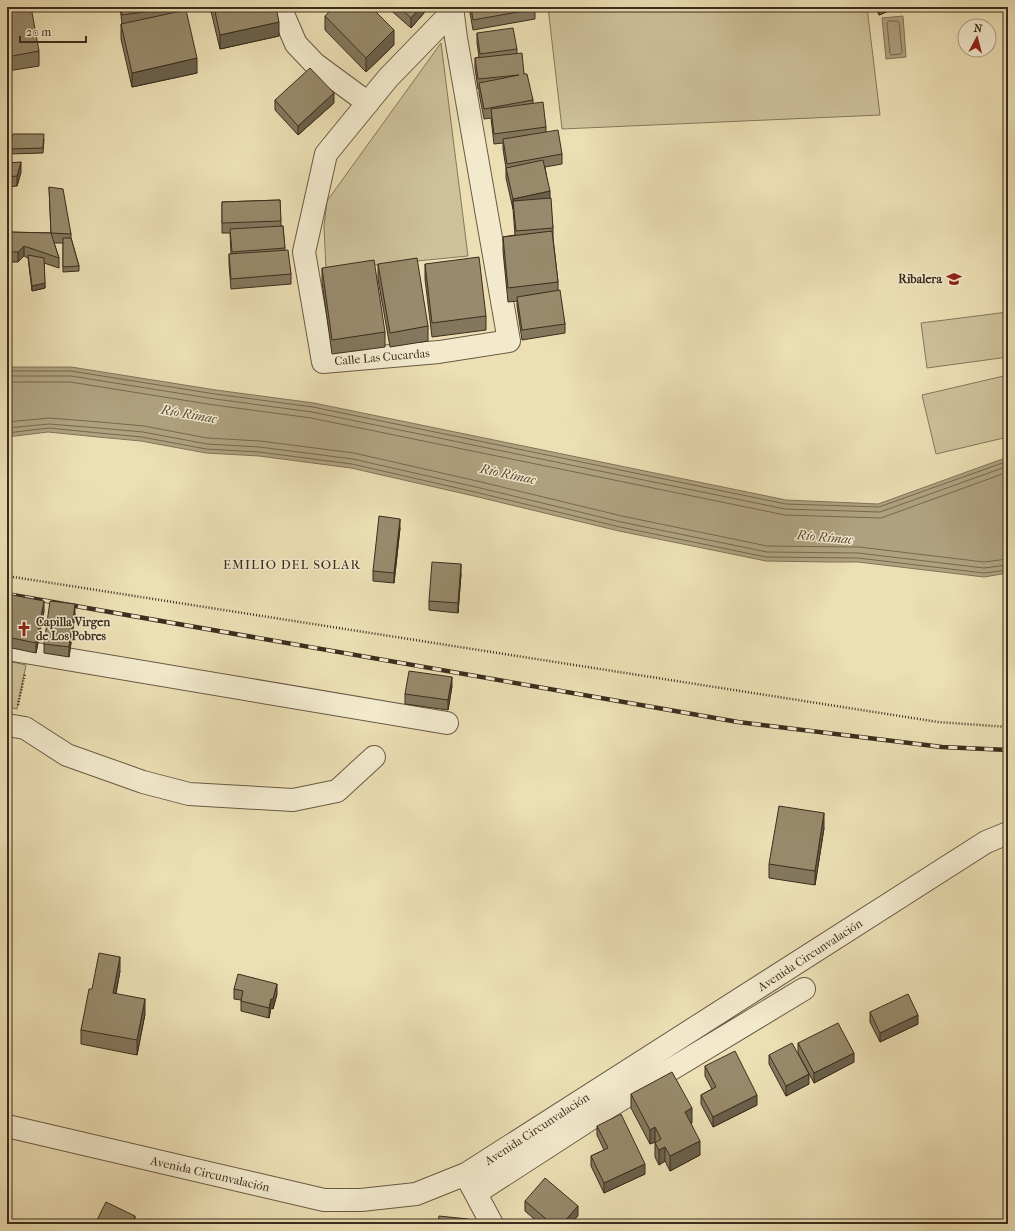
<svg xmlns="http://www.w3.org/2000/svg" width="1015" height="1231" viewBox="0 0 1015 1231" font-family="'IM FELL French Canon',serif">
<rect width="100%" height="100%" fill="#ecdfb4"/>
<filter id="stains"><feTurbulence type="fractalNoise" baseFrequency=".005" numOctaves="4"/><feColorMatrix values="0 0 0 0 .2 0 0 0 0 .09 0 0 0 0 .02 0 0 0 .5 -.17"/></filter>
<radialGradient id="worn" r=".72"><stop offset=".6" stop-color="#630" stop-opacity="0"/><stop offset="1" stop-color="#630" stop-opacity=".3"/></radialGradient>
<path fill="#cec19a" stroke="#85775c" d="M548,7H867L880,115L562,129Z
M441,43L468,256L326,270L324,226L327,201Z
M1008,312V357L927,368L921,323Z
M1008,375V437L936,454L922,395Z
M7,661L26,665L17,709L7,707Z"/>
<path fill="#b0a281" stroke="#827359" d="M903,16L906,57L886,59L882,18Z
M7,367H71L216,390L314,403L786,500L878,504L1008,457V573L984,577L858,562H827L766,561L619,531L474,496L351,468L259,456L206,453L141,441L98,437L48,432L7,437Z"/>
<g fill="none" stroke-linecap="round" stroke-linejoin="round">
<path stroke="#76684f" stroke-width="1" d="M889,21H897L899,22L902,52L901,54L891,55L890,54L887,23Z
M7,371H71L215,394L313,407L786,504L879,507L1008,461
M7,376H71L215,399L312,412L785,509L880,512L1008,466
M7,382H70L214,405L311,418L785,515L881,518L1008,472
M7,422L49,418L100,422L144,426L207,438L260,441L354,453L477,481L622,516L767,546L859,547L984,562L1008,559
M7,428L49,424L99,428L143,432L207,444L259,447L353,459L476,487L621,522L767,552L858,553L984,568L1008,565
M7,433L49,428L99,433L142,437L206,449L259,452L352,464L475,492L620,527L766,557L858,558L984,573L1008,570"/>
<g stroke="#685a43" stroke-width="24">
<path id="minor" d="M280,7L296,44L315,64L368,103
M452,7L456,38L509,341L439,352L323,362L304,252L326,154L388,78L452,12
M7,649L447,723
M7,725L25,728L67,755L143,782L189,794L293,800L337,791L374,757
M7,1126L324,1200H361L416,1194L466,1174L986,842L1008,833
M469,1181L492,1224
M476,1193L612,1105L804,989"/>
</g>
<path stroke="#3c2d1d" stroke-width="2.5" stroke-dasharray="1 2" stroke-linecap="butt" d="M7,576L938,722L1008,727
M18,705L25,674"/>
<use href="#minor" stroke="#f3eace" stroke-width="22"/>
<g stroke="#3c2d1d" stroke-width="4.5">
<path id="rail" d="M7,594L738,722L942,747L1008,750"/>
</g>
<use href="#rail" stroke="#f3eace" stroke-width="3" stroke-dasharray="9" stroke-linecap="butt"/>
</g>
<path fill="#83775d" stroke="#3c2d1d" d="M7,7L39,51V66L7,71Z
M120,7H184V10L197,73L132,87L121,39V24H122Z
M210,7H276L279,36L220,49Z
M387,7H424V13L411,28Z
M469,7H535V19L473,30Z
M876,7H912L900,12L898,7L879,15Z
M325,16L394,45L366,72L325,30Z
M477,33L517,49V53L533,100V104L546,127V132L562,154V164L545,167L550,198L553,228V238L558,282V290L565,324V333L522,340L517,306V301L508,302L503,251V237L515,235L513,209L506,178V168L503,149V143L494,144L491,118L484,119L479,93V89H478L475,68V58L479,57L477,43Z
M275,100L334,103L298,135L275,110Z
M44,139L43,153L8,154V149Z
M7,163L21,172L17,186L7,187Z
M49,187L71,234V238L79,266V271L63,272V243H54L59,258V268L44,263L45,288L32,291L28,258L24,256L18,262H7V232L51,233Z
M280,200L281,226H283L285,250L291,274V284L231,289L229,264V254H231L230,233H222V202Z
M378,264L428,326V341L390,347L378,279Z
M425,264L486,316V330L432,337L425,279Z
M322,268L385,332V347L332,354L322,282Z
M400,528L394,583L373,581V571Z
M461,574L458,613L429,610V601Z
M7,594L44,611L36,653L7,647Z
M75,614L69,657L44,653V644Z
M452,686L448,710L405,704V694Z
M824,828L815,885L769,878V864Z
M120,971L116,994L145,1014L137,1055L81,1044V1030L92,989Z
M234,989L277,994L273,1009L271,1008L269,1018L241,1011V1000L234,999Z
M870,1012L918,1024L880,1042L870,1022Z
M798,1043L854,1062L814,1083L798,1053Z
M769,1055L809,1084L786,1096L769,1064Z
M705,1066L757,1105L713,1127L701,1104V1095L712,1089L705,1076Z
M631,1094L692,1123L690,1124L700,1155L670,1171L665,1161L659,1165L655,1157V1142L650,1144L631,1108Z
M597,1126L645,1174L604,1193L591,1166V1156L604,1150L597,1135Z
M525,1201L578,1216L570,1224H540L525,1211Z"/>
<path fill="#6a614c" stroke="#3c2d1d" d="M421,7H424V13L411,28V18Z
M879,7H898L879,15Z
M900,7H912L900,12Z
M279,22V36L220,49V35Z
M394,30V45L366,72V58Z
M197,58V73L132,87V73Z
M334,93V103L298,135V126Z
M21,162V172L17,186V176Z
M550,191V201H513V209V199Z
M24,246V256L18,262V252Z
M45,283V288L32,291V286Z
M400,519V528L394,583V573Z
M461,564V574L458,613V603Z
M44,601V611L36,653V643Z
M75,604V614L69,657V647Z
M452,677V686L448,710V700Z
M824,813V828L815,885V871Z
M120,957V971L113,1007V993Z
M277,984V994L273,1009V999Z
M145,999V1014L137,1055V1040Z
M271,999V1008L269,1018V1008Z
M918,1015V1024L880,1042V1033Z
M854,1053V1062L814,1083V1073Z
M809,1074V1084L786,1096V1086Z
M757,1095V1105L713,1127V1117Z
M692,1108V1123L685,1127V1112Z
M655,1127V1142L650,1144V1130Z
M700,1141V1155L670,1171V1156Z
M665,1147V1161L659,1165V1150Z
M645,1164V1174L604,1193V1183Z
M578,1206V1216L570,1224H562Z
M135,1216V1224H131Z"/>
<path fill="#988a6c" stroke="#3c2d1d" d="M7,7H31L39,51L7,57Z
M121,7H181L122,15Z
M214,7H276L279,22L220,35Z
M334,7H371L394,30L366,58L325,16Z
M399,7H421L411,18Z
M471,7H535V9L473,20Z
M186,10L197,58L132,73L121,24Z
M513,28L517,49L480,54L477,33Z
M522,53L524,74H527L533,100L484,109L479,83L519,75L478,79L475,58Z
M310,68L334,93L298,126L275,100Z
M543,102L546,127L494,134L491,109Z
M558,130L562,154L507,164L503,139Z
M13,134H44L43,148L8,149Z
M543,160L550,191L513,199L506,168Z
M21,162L17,176L7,177V163Z
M49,187L63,189L71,234L51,233Z
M551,198L553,228L516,231L513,201Z
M280,200L281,221L222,223V202Z
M283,226L285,248L232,252L230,229Z
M552,231L558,282L508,288L503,237Z
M7,232L51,233L59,258L24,246L18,252H7Z
M63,238H71L79,266L63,267Z
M288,250L291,274L231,279L229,254Z
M28,255L44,258L45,283L32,286Z
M479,257L486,316L432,323L425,264Z
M417,258L428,326L390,333L378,264Z
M374,260L385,332L332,340L322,268Z
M560,290L565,324L522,330L517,297Z
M379,516L400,519L394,573L373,571Z
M432,562L461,564L458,603L429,601Z
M7,594L44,601L36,643L7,637Z
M50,601L75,604L69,647L44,644Z
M409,671L452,677L448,700L405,694Z
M779,806L824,813L815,871L769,864Z
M99,953L120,957L113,993L145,999L137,1040L81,1030L89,989H92Z
M238,974L277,984L273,999H271L269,1008L241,1001L243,991L234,989Z
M908,994L918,1015L880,1033L870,1012Z
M838,1023L854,1053L814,1073L798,1043Z
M792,1043L809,1074L786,1086L769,1055Z
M735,1051L757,1095L713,1117L701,1095L716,1087L705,1066Z
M672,1072L692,1108L685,1112L700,1141L670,1156L665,1147L659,1150L655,1143L661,1139L655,1127L650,1130L631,1094Z
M621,1114L645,1164L604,1183L591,1156L608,1148L597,1126Z
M545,1178L578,1206L562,1224H552L525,1201Z
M106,1202L135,1216L131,1224H95Z
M439,1216L468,1219V1224H438Z"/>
<defs>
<g id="university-bare" transform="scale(1.2)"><path d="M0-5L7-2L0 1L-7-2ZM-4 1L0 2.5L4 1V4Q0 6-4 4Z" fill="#8f2418" stroke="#f3eace" stroke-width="2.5" paint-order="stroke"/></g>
<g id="church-bare" transform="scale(1.2)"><path d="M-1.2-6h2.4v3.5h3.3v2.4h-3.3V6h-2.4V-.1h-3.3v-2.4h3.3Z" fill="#8f2418" stroke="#f3eace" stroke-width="2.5" paint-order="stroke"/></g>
</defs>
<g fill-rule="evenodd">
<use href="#university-bare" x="954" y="279"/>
<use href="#church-bare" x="24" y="629"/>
</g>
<g text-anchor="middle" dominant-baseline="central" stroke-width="3" stroke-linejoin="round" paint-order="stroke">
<g font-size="12" font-weight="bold" fill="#3c2d1d" stroke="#f3eace" text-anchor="end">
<text x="942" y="279">Ribalera</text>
<text x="36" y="622" text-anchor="start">Capilla Virgen<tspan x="36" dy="14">de Los Pobres</tspan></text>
</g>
<g font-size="12" fill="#3c2d1d" stroke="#f3eace">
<text transform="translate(382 357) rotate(-5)">Calle Las Cucardas</text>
<text transform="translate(810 955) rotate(-33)">Avenida Circunvalación</text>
<text transform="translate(537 1129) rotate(-33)">Avenida Circunvalación</text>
<text transform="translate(210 1174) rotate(13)">Avenida Circunvalación</text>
</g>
<g font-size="13" font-style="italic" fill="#594a36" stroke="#f3eace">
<text transform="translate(189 414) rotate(10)">Río Rímac</text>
<text transform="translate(508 474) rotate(12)">Río Rímac</text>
<text transform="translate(825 537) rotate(5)">Río Rímac</text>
</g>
<g font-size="13" letter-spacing="1" fill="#3c2d1d" stroke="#f3eace">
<text x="292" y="564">EMILIO DEL SOLAR</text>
</g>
</g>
<rect width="1015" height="1231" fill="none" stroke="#ecdfb4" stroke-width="24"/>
<rect x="8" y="8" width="999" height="1215" fill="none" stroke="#3c2d1d" stroke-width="2"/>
<rect x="12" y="12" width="991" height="1207" fill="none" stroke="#3c2d1d"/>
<g transform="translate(977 38) rotate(7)"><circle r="19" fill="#f3eace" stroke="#aa9e87"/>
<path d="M0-3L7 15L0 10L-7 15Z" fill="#8f2418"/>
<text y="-6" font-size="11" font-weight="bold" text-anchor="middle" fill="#3c2d1d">N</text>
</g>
<path d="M20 36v6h66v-6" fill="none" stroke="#3c2d1d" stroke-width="2"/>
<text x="26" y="36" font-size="12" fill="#3c2d1d" stroke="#f3eace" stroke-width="3" paint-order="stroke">20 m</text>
<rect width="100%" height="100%" filter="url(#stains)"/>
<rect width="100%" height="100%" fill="url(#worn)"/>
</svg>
